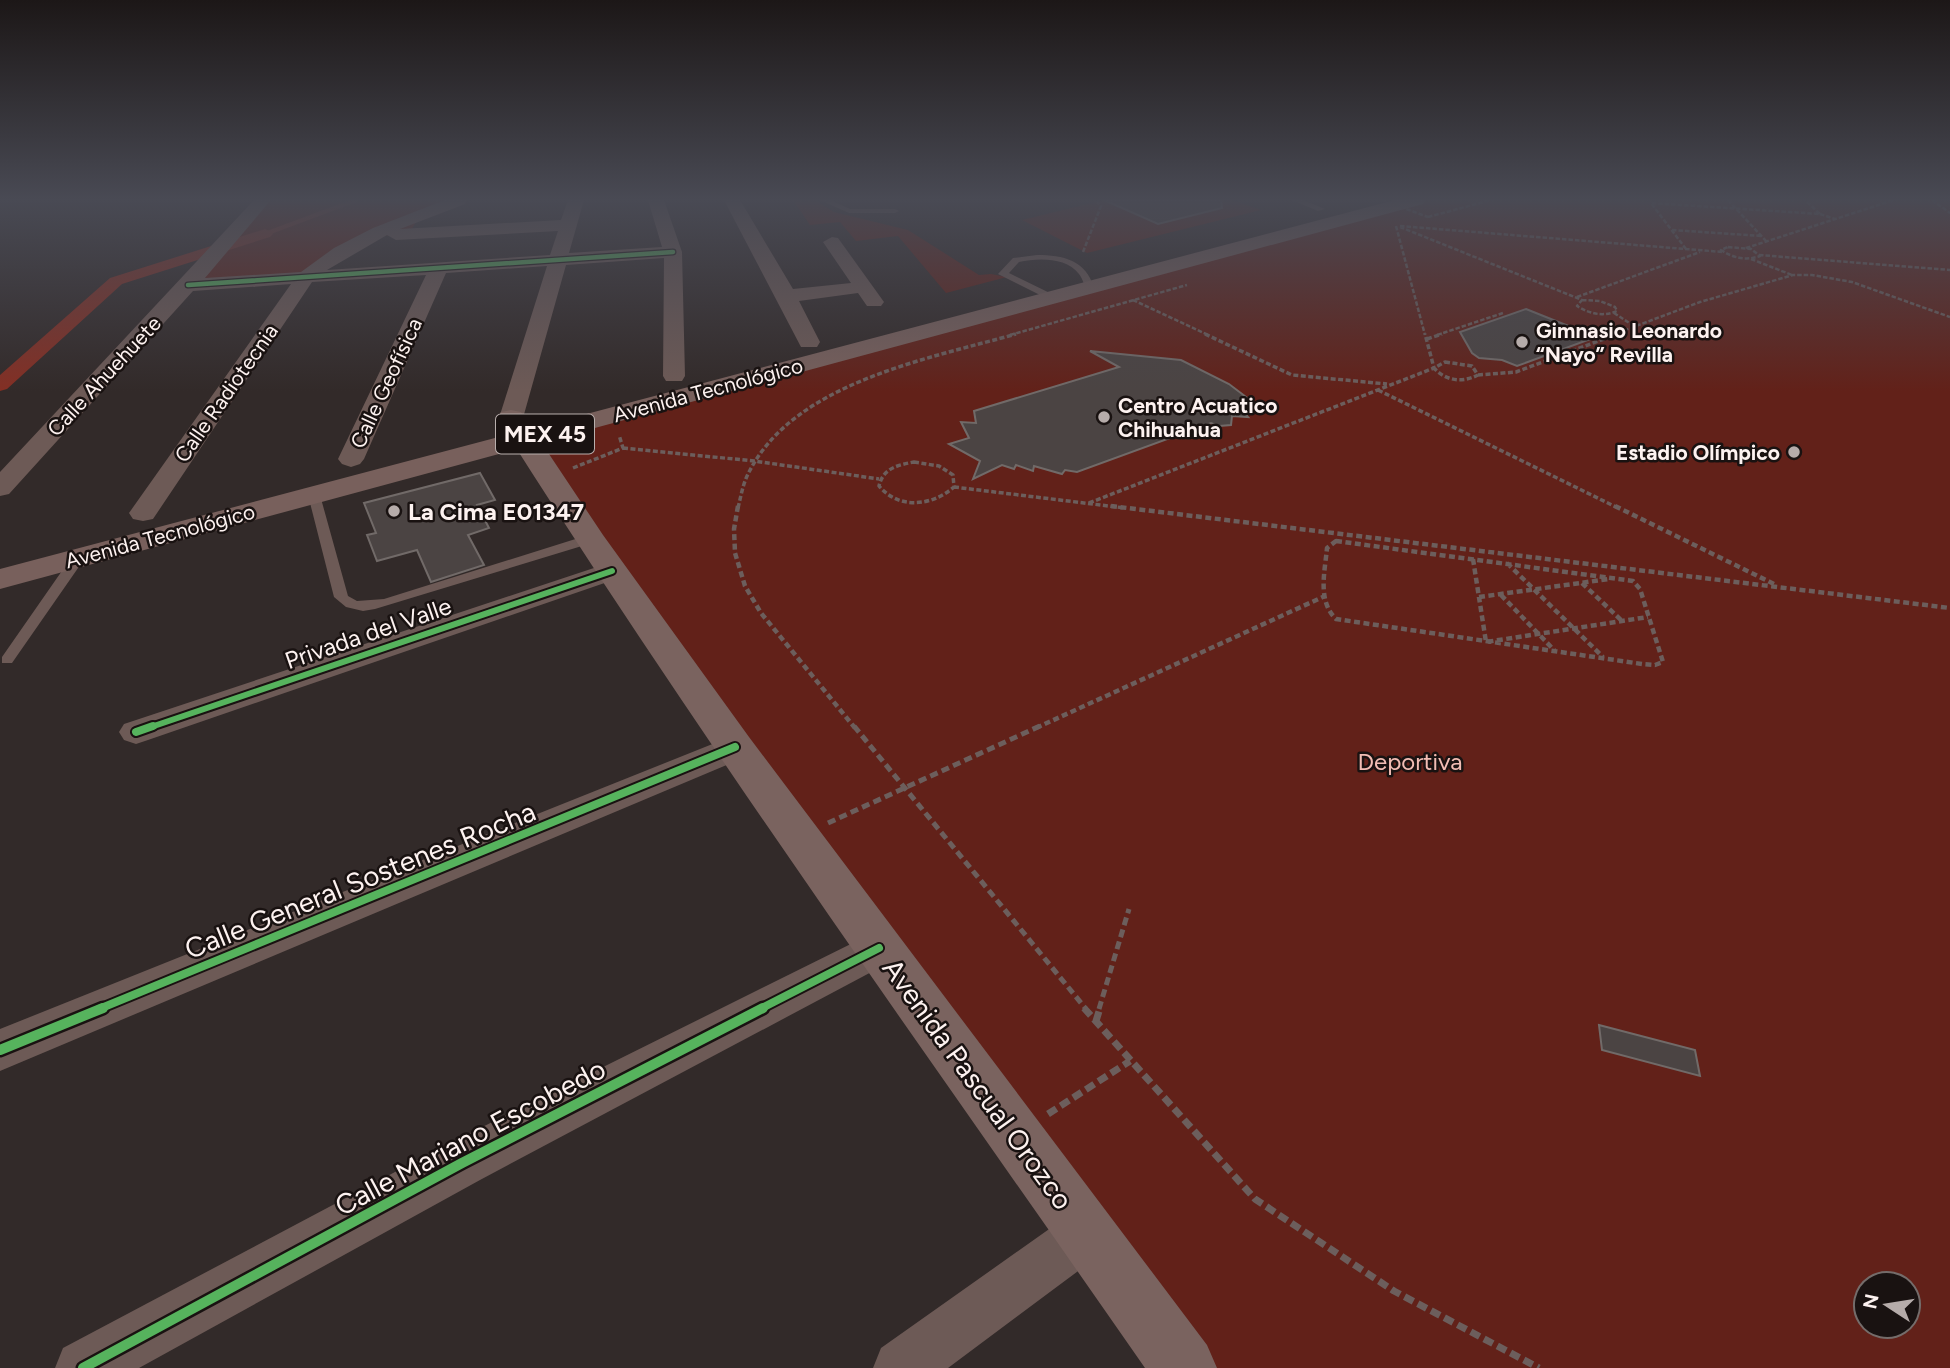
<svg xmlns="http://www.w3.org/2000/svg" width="1950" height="1368" viewBox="0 0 1950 1368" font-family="Figtree,sans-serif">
<rect width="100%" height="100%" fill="#322a29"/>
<path fill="#622119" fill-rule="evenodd" d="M264,200H462L411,220H417L409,234L377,236L305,277L195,283Z
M793,200H815L834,212L908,230L979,275L991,274L1007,277L946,293L898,236L856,241L840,222L810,225Z
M1104,200L1220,207L1200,200H1233L1261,210L1087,253L1022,220Z
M1417,200H1950V1368H1184L524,440ZM1866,1284H1908V1326H1866Z"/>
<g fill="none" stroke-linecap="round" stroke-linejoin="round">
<path stroke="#832f24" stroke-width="4.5" d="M265,234L356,200"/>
<path fill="#832f24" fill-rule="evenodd" d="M265,229L270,231L273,234L270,237L122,284L7,389L0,391V375L110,278Z"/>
</g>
<path fill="#4b4443" stroke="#716a68" stroke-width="2" d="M1104,200H1221L1222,208L1158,224Z
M1526,309L1596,337L1517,366L1502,360L1479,358L1472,353L1460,332Z
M1090,351L1181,360L1229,384L1254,403L1239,407L1248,417L1232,416L1231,425L1219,426L1211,423L1077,472L1065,470L1062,474L1034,466L1033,471L1016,465L1014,469L1002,465L973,479L980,461L949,444L969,438L961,422L976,423L974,411L1119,367Z
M480,473L495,500L477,505L489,528L468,535L484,565L431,582L417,550L377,561L367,535L376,533L364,503Z
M1599,1025L1695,1050L1700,1076L1602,1050Z"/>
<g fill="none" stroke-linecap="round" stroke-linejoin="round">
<path stroke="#6c5e5c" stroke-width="2.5" stroke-dasharray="4.5 2" stroke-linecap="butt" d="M1728,200L1766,241
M1932,200L1950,213
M1820,214L1835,219
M1428,217L1491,200
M1396,226L1425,335
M1400,226L1723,252
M1400,227L1582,300
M1672,230L1762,236
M1728,247L1751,249L1760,256C1746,261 1733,258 1721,250Z
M1746,248L1894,200
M1686,249L1651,203L1820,214L1805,200
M1083,252L1101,206L1097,202
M1759,255L1950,270
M1751,259L1792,275
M1577,297L1700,252
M1133,300L1208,335
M1582,300L1600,301L1615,307L1617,311C1603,317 1590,314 1577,306Z
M1614,313L1634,326
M1010,335L1187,285
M1437,335L1503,313
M1612,335L1700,302L1793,275H1812L1852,282L1950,317"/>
<path stroke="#6c5e5c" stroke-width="3.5" stroke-dasharray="5 2.5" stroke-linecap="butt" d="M1205,334L1292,375L1387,384
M1427,339L1442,334
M1445,362L1472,366L1478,375C1462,383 1446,381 1434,368Z
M1478,375L1516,372L1617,334
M1378,390L1618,508
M623,448L754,461L879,479
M914,462L939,466L953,475L954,487C932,506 899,510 879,486C883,468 898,465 914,462Z
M573,468L623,448L619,435
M954,487L1125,508
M1089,503L1434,368L1425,334
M738,508C741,496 743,483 749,472C795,382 928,359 1016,334"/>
<path stroke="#6c5e5c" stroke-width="4.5" stroke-dasharray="6 3.5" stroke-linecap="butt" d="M738,506L734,529L735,553L745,586L761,613L855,728
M1111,506L1950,608
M1615,506L1776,585
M1336,541L1633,581L1640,589L1663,662L1655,665L1642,664L1336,619C1317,601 1325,571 1327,548Z
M1473,559L1486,642L1648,617
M1507,563L1603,657
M1582,583L1621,620
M1501,595L1555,651
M1479,597L1609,579
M1036,728L1325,596"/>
<path stroke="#6c5e5c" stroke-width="5" stroke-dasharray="8 4.5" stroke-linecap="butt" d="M854,726L1086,1009
M828,823L1040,726
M1099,1009L1129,909"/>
<path stroke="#6c5e5c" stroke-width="7" stroke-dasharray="10 5" stroke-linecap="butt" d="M1084,1008L1255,1199L1394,1291L1539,1368
M1096,1021L1100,1008
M1048,1114L1130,1061"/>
<path fill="#6d5a56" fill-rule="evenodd" d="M820,200H830L850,209H895L899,211L895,213H849Z
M1292,200H1303L1325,209L1318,211Z
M1037,255C1063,255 1086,260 1094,288L1086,290C1084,285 1083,279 1079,274C1066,257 1038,258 1019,262L1009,273L1056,296V300H1050L998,274L1013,258Z
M314,491L320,495L348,596L357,601L384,599L585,536L590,535L597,539L595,542L375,609L363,611L346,607L334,597L308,495Z
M78,554L85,558L12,663H2V657L73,555Z"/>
<path fill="#6d5a56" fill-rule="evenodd" d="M254,200H271L205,278L301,272L334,248L373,228L445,200H467L465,204L400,229L561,220L568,200H584L569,253L662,247L648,200H664L682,252L685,376L682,381H666L663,376L664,258L566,265L523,418L520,423L511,425L502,423L499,418L547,266L446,273L364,459L360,464L351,467L342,464L338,459L426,275L312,282L153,519L143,521L133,519L129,513L291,284L193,291L9,494L0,496V472ZM558,231L550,255L327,270L387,235L396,240Z
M724,200H740L793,289L851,283L823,242L832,237L838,238L884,302L881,306H867L858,293L799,301L820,342L817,347H801Z
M612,562L622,565L627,571L622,577L148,740L136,744L124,740L119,732L124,724Z
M735,735L748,738L753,747L748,756L0,1071V1029Z
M879,930L894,936L900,948L894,960L480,1180L139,1368H55L63,1348L444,1146Z
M1087,1207L1105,1215L1113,1233L1105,1251L948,1368H873L881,1348L1069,1215Z"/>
<path fill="#7a635f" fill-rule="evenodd" d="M511,410L521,412L603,535L749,737L1207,1345L1217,1368H1145C926,1053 702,742 497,418L501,412Z"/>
<path fill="#78605c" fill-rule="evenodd" d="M1395,200H1426L1423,204L0,589V569Z"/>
<path stroke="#6c5e5c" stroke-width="2.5" stroke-dasharray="4.5 2" stroke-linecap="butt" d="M1382,200L1428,217"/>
<g stroke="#191211" stroke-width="7">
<path id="cycleway-far3" d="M188,285L673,252"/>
</g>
<g stroke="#191211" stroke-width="10">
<path id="cycleway-far2" d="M148,728L612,571"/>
</g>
<g stroke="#191211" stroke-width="12">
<path id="cycleway-far1" d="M136,732L153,726
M99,1009L735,747
M760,1009L879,948"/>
</g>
<g stroke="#191211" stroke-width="15">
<path id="cycleway" d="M0,1050L103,1008
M83,1368L462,1163L763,1008"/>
</g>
<use href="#cycleway-far3" stroke="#56b35d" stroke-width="4.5"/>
<use href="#cycleway-far2" stroke="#56b35d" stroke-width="6"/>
<use href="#cycleway-far1" stroke="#56b35d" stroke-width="8"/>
<use href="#cycleway" stroke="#56b35d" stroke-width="10"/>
</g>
<linearGradient id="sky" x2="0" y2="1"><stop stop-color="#1c1717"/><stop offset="0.51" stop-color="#494a54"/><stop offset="1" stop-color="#494a54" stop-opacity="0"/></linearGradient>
<rect width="1950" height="391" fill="url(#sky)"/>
<g fill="#b6acaa" stroke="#191211" stroke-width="2.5">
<circle cx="1522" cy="342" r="7"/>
<circle cx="1104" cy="417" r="7"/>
<circle cx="1794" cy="452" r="7"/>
<circle cx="394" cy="511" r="7"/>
</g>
<g text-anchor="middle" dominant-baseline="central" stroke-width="5" stroke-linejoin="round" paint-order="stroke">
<g font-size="21" font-weight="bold" fill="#fdf2f0" stroke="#191211" text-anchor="start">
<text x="1536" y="330">Gimnasio Leonardo<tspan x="1536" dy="24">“Nayo” Revilla</tspan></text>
<text x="1118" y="405">Centro Acuatico<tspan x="1118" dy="24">Chihuahua</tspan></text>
<text x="1780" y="452" text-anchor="end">Estadio Olímpico</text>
</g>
<g font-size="21" fill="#fdf2f0" stroke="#191211">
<text transform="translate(104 376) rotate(-47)">Calle Ahuehuete</text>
<text transform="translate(386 383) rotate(-65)">Calle Geofísica</text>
<text transform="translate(708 390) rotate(-15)">Avenida Tecnológico</text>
<text transform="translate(226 393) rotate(-55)">Calle Radiotecnia</text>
<text transform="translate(160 536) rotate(-15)">Avenida Tecnológico</text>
</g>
<rect fill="#191211" stroke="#b9afad" stroke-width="2" x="496" y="414.5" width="98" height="39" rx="5"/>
<g font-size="23" font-weight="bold" fill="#fdf2f0">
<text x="545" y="434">MEX 45</text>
</g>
<g font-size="24" font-weight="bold" fill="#fdf2f0" stroke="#191211" text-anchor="start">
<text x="408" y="511">La Cima E01347</text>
</g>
<g font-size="24" fill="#fdf2f0" stroke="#191211">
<text transform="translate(368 633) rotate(-19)">Privada del Valle</text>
</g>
<g font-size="24" fill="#f2bdb4" stroke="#191211">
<text x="1410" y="761">Deportiva</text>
</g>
<g font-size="28" fill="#fdf2f0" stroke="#191211">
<text transform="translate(360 880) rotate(-22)">Calle General Sostenes Rocha</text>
<text transform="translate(978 1084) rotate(54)">Avenida Pascual Orozco</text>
<text transform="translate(470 1137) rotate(-28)">Calle Mariano Escobedo</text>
</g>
</g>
<g transform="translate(1887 1305) rotate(282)"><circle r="33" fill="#191211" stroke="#746c6a" stroke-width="2"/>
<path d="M0-5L12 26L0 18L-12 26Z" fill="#b6acaa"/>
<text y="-10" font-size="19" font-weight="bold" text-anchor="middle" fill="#fdf2f0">N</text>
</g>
</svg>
